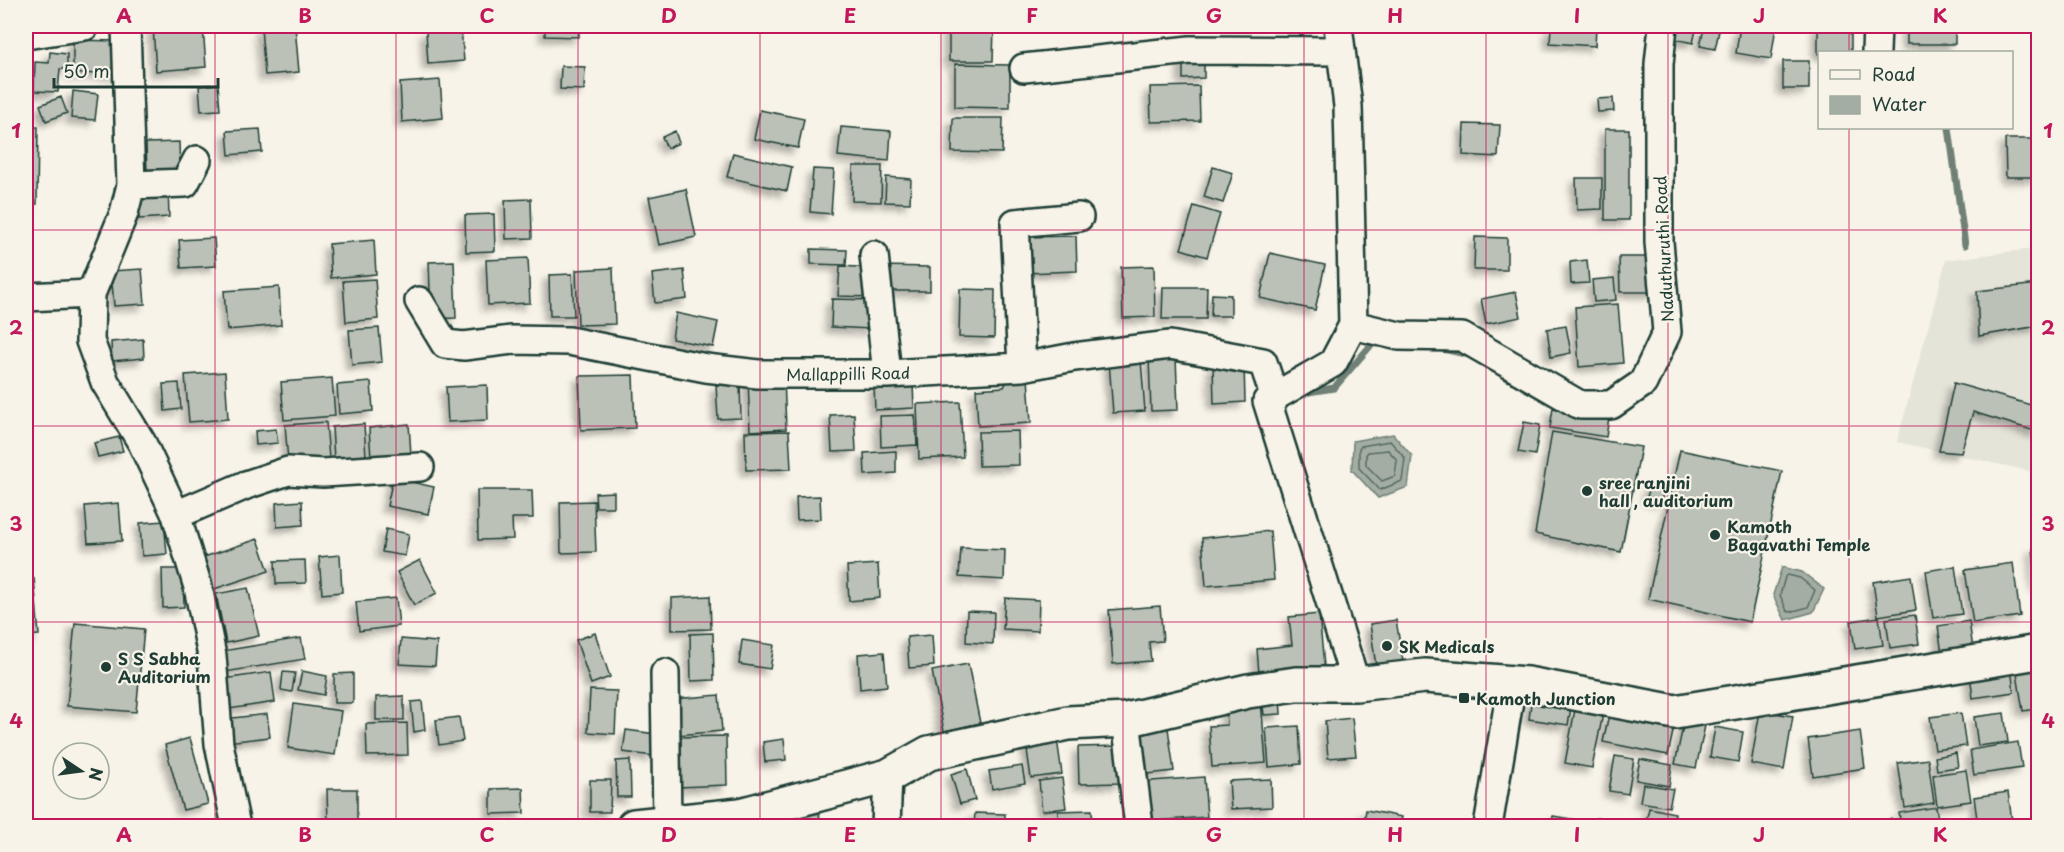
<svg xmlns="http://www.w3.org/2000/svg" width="2064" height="852" viewBox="0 0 2064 852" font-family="'Playpen Sans',sans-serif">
<defs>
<filter id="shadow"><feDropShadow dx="-5.5" dy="5.5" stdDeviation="3" flood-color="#0004"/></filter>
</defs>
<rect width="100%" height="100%" fill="#f7f3e8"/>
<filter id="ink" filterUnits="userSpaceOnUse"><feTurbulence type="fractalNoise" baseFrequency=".0167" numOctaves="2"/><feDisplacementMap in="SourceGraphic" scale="12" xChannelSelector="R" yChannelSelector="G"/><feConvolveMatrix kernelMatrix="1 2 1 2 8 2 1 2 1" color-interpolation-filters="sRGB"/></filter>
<g filter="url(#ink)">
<path fill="#e5e4d9" d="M2038,248V473L1897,442L1946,260Z"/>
<path fill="#a4ada3" stroke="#6f8077" stroke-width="1.5" d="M1393,434L1412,456L1408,487L1378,498L1352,470L1353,441Z
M1782,567L1802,572L1824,589L1813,612L1785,620L1773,595Z"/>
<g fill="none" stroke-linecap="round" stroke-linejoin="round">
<path stroke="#546a60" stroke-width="1.5" d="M1390,441L1405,458L1402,481L1380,490L1359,468V448L1361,446Z
M1388,450L1397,460L1395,476L1382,481L1366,465V455L1368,452Z
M1788,575L1800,578L1815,590L1808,607L1790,612L1787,611L1780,595L1785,577Z"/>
<path stroke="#6f8077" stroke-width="7" d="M1949,128L1965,245
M1443,349L1470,355
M1302,393L1334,388L1372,344H1381"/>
</g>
<path fill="#bbc1b6" stroke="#1f3d34" stroke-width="1.5" filter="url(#shadow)" d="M174,26H203L206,67L156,71L153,27Z
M295,26L299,72L265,75L261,28Z
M545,26H579V37L545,36Z
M949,26H994L993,61H949Z
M1551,26H1596L1595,46L1550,43Z
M1669,26H1697L1693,43L1666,37Z
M1740,26H1776L1771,59L1736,53Z
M1818,26H1851V52L1818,54Z
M1907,26H1955V44H1907Z
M461,28L464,61L428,64L426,31Z
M1704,28L1719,31L1715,49L1700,46Z
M73,40L117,41V75L110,73L73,74Z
M50,52L67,54V69H60L58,92L34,91L35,62L49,63Z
M1204,57V78L1183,79V58Z
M1783,61H1809V89H1783Z
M955,64L1010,65V108L955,107Z
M561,66L585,67L584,90L560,89Z
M440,80L443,118L402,122L400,83Z
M218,84L220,110L201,111L199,86Z
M1199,86L1200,121L1151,122L1150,87Z
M73,91L98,94L95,120L71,118Z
M61,97L67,113L46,121L40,105Z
M1613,98L1614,111L1598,112L1597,99Z
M760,110L804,119L798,148L754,139Z
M953,118H1003L1002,153L952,152Z
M1464,124L1500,125L1498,157L1463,155Z
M26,127H38L37,204L26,205Z
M841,127L891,131L889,161L838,156Z
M260,129L262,152L229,155L227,131Z
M1605,129H1629V220H1605Z
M675,131L679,143L667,148L662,137Z
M2005,139H2038V177H2006Z
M179,142L180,172L147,173L146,143Z
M733,153L792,167L787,191L727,177Z
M853,166H882L881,202L852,201Z
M1213,167L1233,173L1223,203L1204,197Z
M813,169L834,170L831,214L810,212Z
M886,177L911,179L910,203L885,202Z
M1576,178H1602V209L1577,210Z
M168,186L169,217L139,219L137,187Z
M686,189L696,237L659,245L649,197Z
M531,199L532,238L506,239L505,200Z
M1194,206L1220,214L1207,257L1181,249Z
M494,214L495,251L466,252L465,215Z
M1076,236L1077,271L1026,273L1025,237Z
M1475,237L1507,238V270H1474Z
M214,238L216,266L181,268L179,240Z
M374,240L376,274L331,278L329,244Z
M811,249L847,250L846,265L811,264Z
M1270,253L1325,265L1315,310L1260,298Z
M1619,257H1655V292H1620Z
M528,258L530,303L488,305L486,260Z
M1587,260L1589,283L1571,284L1570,262Z
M454,261L456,318L431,319L429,262Z
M840,266L873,268L872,297L838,296Z
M880,266L930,267V291H880Z
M1154,266L1155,317L1123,318L1121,267Z
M613,268L615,324L578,325L576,270Z
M142,269L145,304L114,306L111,271Z
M684,270L687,299L655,303L652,274Z
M572,274L574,316H550L549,275Z
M1614,278L1616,300L1594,302L1592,280Z
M375,279L378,319L346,322L343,281Z
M2038,284V326L1979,336L1977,291Z
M279,287L281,325L227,330L224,291Z
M1163,287H1207L1206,319H1162Z
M960,289L995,290L994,338L959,337Z
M1516,292L1521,317L1486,324L1481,299Z
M1212,294L1231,295V316H1211Z
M832,299L873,300L871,329L831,327Z
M1618,304L1623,363L1579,367L1575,307Z
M676,313L718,322L713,347L672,339Z
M1566,326L1571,353L1551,357L1547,329Z
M379,328L382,362L352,365L349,330Z
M143,339L144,358L112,361L111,342Z
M1176,357L1178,410L1151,411L1149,358Z
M1141,360L1145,411L1113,413L1109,362Z
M1244,363L1245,402L1214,404L1213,364Z
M225,372L228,419L189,422L185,375Z
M633,375L635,428L581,430L579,376Z
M784,377L786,429L750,431L748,379Z
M332,378L335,416L284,420L281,382Z
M1028,378L1031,423L978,426L976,389L1004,387L1008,379Z
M371,382L373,411L339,414L337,385Z
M179,383L181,409L165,411L163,384Z
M1954,383L2038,407V432L1973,412L1961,453L1939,451Z
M740,384L741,418L718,419L716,385Z
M913,384L914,408L875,410L874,385Z
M487,385L488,420L448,422L446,387Z
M960,402L963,457L919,459L917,404Z
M1553,408L1609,417L1606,437L1550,428Z
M854,414L856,451L832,452L830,415Z
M915,415L917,445L881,447L880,416Z
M326,422L329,458L288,461L285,425Z
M1524,422L1540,425L1535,455L1518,452Z
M364,424L366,457L334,459L332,427Z
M409,424L411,455L371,458L369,428Z
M276,429L278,443L256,445L255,431Z
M789,431L791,469L746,470L745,432Z
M1018,431L1019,465L979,466L978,432Z
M1552,432L1641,447L1621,552L1535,534Z
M119,437L123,451L98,457L94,443Z
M1680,450L1782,471L1750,622L1648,599Z
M896,451V473L865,475L864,453Z
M393,478L434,487L428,514L387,506Z
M1651,483L1665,487L1661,501L1647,497Z
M477,490H532L533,518H512L513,539L478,540Z
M614,492V507H596L595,493Z
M820,496L821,519L797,520L796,497Z
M302,501L303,525L277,527L276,503Z
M594,501L596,552L561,553L560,502Z
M119,503L122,541L88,543L85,506Z
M164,521L167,554L142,556L140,523Z
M386,529L409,534L405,556L382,552Z
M1270,531L1274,580L1206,586L1202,538Z
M258,539L269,571L211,590L201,558Z
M961,548L1005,550L1004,580L959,577Z
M2033,548H2038V586H2036Z
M340,555L342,592L322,594L319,557Z
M305,560L306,583L276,584L275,561Z
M420,560L437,593L414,605L397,572Z
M2013,563L2020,616L1973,623L1965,570Z
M878,564L880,598L849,601L847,566Z
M1955,566L1962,614L1933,618L1926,571Z
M162,569H183L184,607L163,608Z
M1911,576L1916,610L1878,616L1873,582Z
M34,578L39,635L26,636V579Z
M248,588L259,636L226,643L216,594Z
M710,596L711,629L672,630V598Z
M396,598L399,626L359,631L356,602Z
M1005,598L1039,600L1038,631L1003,629Z
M1160,606L1163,641L1149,642L1151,661L1113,664L1109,610Z
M967,611L994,612L993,644L966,642Z
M1319,614L1324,666L1259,673L1257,649L1292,645L1289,617Z
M1915,615L1919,644L1890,648L1886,619Z
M1879,617L1883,645L1855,649L1851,621Z
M1396,620L1404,668L1377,673L1370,624Z
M1969,621L1973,649L1942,654L1938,626Z
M75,623L144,629L136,712L67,706Z
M595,633L610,677L591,684L576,640Z
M713,633L714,680L691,681L690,634Z
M932,635L934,666L909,668L907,637Z
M301,638L305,659L219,673L216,652Z
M401,639L437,642L435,666L399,664Z
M742,640L774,645L770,669L739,664Z
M884,652L887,686L860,689L858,654Z
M2038,657V709L2023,711L2015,661Z
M968,664L980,723L944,731L932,671Z
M2011,668L2014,692L1973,698L1970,674Z
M302,671L327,676L324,695L298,690Z
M271,672L275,702L229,709L224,679Z
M283,672L295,673L292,692L281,690Z
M353,673V703H334V674Z
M590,690L617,691L615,734L588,732Z
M719,695L722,731L677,735L674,699Z
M404,696V720H376V697Z
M1532,696L1572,702L1568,725L1529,719Z
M1280,697L1281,714L1264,715L1262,698Z
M1261,700L1266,763L1212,767L1209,726L1227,725L1226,703Z
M422,701L425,730L414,732L411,702Z
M294,704L341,711L335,755L288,748Z
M1575,709L1603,714L1592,768L1565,763Z
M1760,711L1793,716L1784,770L1751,764Z
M1961,713L1966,746L1935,750L1930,717Z
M2004,713L2008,742L1978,746L1974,717Z
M267,714L270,737L227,742L224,719Z
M1609,714L1674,727L1668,755L1603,742Z
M459,717L463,741L439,745L436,720Z
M1685,717L1706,721L1696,768L1675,764Z
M1352,718L1356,756L1328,758L1325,721Z
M1167,721L1174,771L1139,775L1133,726Z
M407,723L408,755L367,756L366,724Z
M1299,726L1301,764L1269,767L1266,728Z
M1715,727L1743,732L1738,762L1710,757Z
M626,730L656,734L653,756L623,752Z
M1860,731L1865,768L1813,776L1808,739Z
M1056,732L1062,774L1031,778L1025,736Z
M726,736L727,785L678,787L676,737Z
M190,738L208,804L183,810L165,745Z
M784,739L786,760L765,762L763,742Z
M2018,742L2022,768L1974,775L1970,750Z
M1120,746L1121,783L1079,784L1078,747Z
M1956,753L1958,767L1937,770L1935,757Z
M1615,756L1634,759L1628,794L1609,791Z
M1640,759L1672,765L1669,786L1636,780Z
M1928,759L1934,803L1905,808L1898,763Z
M630,760L631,797H617L616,761Z
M1022,766L1025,783L992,789L989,771Z
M967,769L975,800L960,804L951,774Z
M1966,770L1971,801L1937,806L1933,775Z
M1204,777L1207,817L1141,822L1138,782Z
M1062,778L1066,808L1042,811L1039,781Z
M1271,779L1272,807L1231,809L1229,781Z
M590,780H611L610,812H590Z
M1643,784L1673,789L1669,807L1640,802Z
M523,788L524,813L491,814V789Z
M327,789H357V823L328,824Z
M2008,792L2012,821L1978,826L1974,797Z
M1936,807L1939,826H1901L1899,813Z
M1649,808L1675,813L1673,826H1645Z
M1092,810L1093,826H1059L1058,811Z
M1366,810L1402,817L1400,826H1363Z
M819,813L821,826H799L798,816Z
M975,813L1005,814V826H974Z
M1553,816L1584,821L1583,826H1551Z
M1596,818L1627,823V826H1595Z
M1828,818L1829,826H1800V822Z
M1891,819L1892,826H1871L1870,822Z"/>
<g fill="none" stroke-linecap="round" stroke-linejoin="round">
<g stroke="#1f3d34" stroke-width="32">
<path id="minor" d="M126,26L131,185L124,213L91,294L90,341L105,382L142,443L176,515L198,587L212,656L219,744L236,826
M1338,26L1348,106L1353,325
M26,35L85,26
M1876,52L1877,26
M1024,68L1190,50L1341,51
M131,185L185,183L197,160
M874,255L887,374
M26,297L91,294
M419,301L445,344L464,346L512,340L569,341L706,368L758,374H887L1022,367L1074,357L1170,345L1263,362L1275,398
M1022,367L1015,223L1079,217
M176,515L246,485L288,471L323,473L420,467
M665,673L667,823
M1356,684L1267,401L1333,363L1353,325L1399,336L1462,337L1580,405H1611L1643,383L1667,332L1659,242V64L1663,26
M1126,720L1139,826
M886,826L888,776
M1488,826L1512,683"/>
</g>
<g stroke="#1f3d34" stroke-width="38">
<path id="major" d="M634,826L740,815L888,776L929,753L1068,723L1126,720L1248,691L1296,684H1356L1425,676L1527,684L1675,712L2038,652"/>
</g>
<use href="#minor" stroke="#f7f3e8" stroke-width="27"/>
<use href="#major" stroke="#f7f3e8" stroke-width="33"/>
</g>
</g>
<path fill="none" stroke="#c2185b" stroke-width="1.5" stroke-opacity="0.55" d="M215,26V826M396,26V826M578,26V826M760,26V826M941,26V826M1123,26V826M1304,26V826M1486,26V826M1668,26V826M1849,26V52M1849,128V826M26,230H2038M26,426H2038M26,622H2038"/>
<g fill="#1f3d34" stroke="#f7f3e8" stroke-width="2">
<circle cx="1587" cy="491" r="6"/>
<circle cx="1715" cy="535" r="6"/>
<circle cx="1387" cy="646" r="6"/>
<circle cx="106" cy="667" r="6"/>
<rect x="1458" y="692" width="12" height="12" rx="3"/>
</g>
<g text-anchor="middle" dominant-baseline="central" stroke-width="4.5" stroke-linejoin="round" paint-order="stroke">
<g font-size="16" fill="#1f3d34" stroke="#f7f3e8">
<text transform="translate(1663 249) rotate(-93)">Naduthuruthi Road</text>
<text transform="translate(848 373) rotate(-1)">Mallappilli Road</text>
</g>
<g font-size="16" font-weight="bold" fill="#1f3d34" stroke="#f7f3e8" text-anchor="start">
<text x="1599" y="482">sree ranjini<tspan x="1599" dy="18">hall , auditorium</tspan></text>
<text x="1727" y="526">Kamoth<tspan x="1727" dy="18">Bagavathi Temple</tspan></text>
<text x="1399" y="646">SK Medicals</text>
<text x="118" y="658">S S Sabha<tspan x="118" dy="18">Auditorium</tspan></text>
<text x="1476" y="698">Kamoth Junction</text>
</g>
</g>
<rect width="2064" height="852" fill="none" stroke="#f7f3e8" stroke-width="66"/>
<rect x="1818" y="51" width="195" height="78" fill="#f7f3e8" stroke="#a1aaa0" stroke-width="1.5"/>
<rect x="1830" y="70" width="30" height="9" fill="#f7f3e8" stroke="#a1aaa0" stroke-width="1.5"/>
<text x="1872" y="81" font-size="18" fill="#1f3d34">Road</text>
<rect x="1830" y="96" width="30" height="18" fill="#a4ada3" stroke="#a1aaa0" stroke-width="1.5"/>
<text x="1872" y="111" font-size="18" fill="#1f3d34">Water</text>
<g transform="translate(81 771) rotate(103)"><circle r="28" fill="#f7f3e8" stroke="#a1aaa0" stroke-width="1.5"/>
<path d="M0-4.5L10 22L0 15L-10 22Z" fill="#1f3d34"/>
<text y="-9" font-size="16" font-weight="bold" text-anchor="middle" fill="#1f3d34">N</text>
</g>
<path d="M54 78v9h164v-9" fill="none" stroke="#1f3d34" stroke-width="3"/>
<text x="63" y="78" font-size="18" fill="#1f3d34" stroke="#f7f3e8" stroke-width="4.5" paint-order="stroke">50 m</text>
<rect x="33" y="33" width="1998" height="786" fill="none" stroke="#c2185b" stroke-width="2"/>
<g font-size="20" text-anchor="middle" font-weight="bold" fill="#c2185b">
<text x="124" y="23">A</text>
<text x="305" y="23">B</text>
<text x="487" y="23">C</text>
<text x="669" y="23">D</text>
<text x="850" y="23">E</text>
<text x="1032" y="23">F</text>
<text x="1214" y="23">G</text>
<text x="1395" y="23">H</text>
<text x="1577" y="23">I</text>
<text x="1759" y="23">J</text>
<text x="1940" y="23">K</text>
<text x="16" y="138">1</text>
<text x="2048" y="138">1</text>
<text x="16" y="335">2</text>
<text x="2048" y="335">2</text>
<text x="16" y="531">3</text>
<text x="2048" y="531">3</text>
<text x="16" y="728">4</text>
<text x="2048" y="728">4</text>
<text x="124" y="842">A</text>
<text x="305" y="842">B</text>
<text x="487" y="842">C</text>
<text x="669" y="842">D</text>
<text x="850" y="842">E</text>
<text x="1032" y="842">F</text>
<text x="1214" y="842">G</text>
<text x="1395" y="842">H</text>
<text x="1577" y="842">I</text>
<text x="1759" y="842">J</text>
<text x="1940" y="842">K</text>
</g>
</svg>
